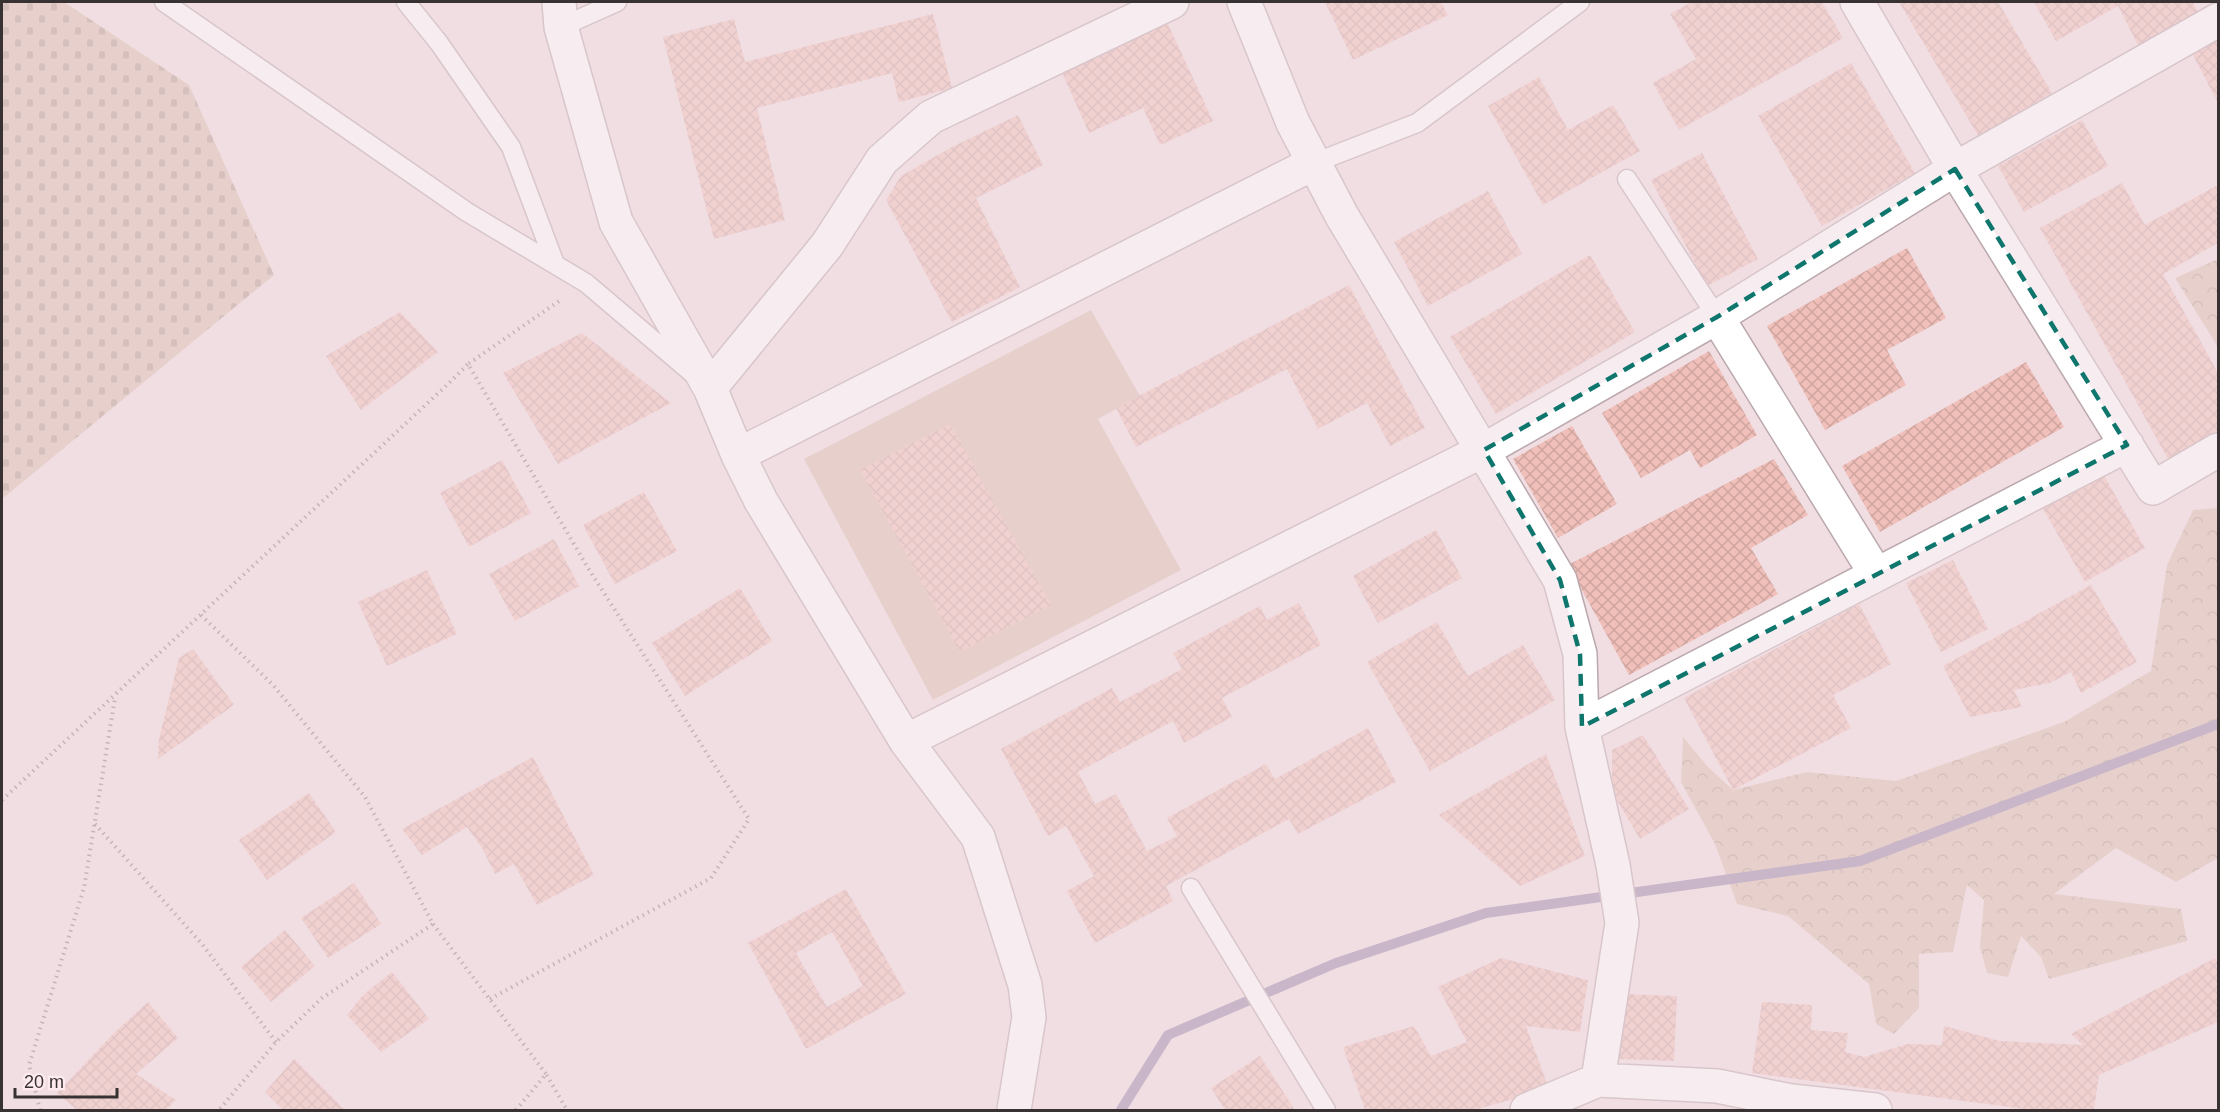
<svg xmlns="http://www.w3.org/2000/svg" width="2220" height="1112" viewBox="0 0 2220 1112" font-family="Helvetica,sans-serif">
<defs>
<pattern id="forest-crowns" width="20" height="18" patternUnits="userSpaceOnUse" patternTransform="scale(1.5)"><rect width="20" height="18" fill="#dbbfaf"/><path d="M2 6a3 3 0 1 1 6 0M12 15a3 3 0 1 1 6 0" fill="none" stroke="#b39c8f"/></pattern>
<pattern id="cemetery-stones" width="16" height="16" patternUnits="userSpaceOnUse" patternTransform="scale(1.5)"><rect width="16" height="16" fill="#dbbfaf"/><path d="M2 7V4a2 2 0 0 1 4 0v3zM10 15v-3a2 2 0 0 1 4 0v3z" fill="#b39c8f"/></pattern>
<pattern id="building-cross-hatch" width="8" height="8" patternUnits="userSpaceOnUse" patternTransform="scale(1.5)"><rect width="8" height="8" fill="#f1bfb9"/><path d="M0 0l8 8M0 8l8-8" fill="none" stroke="#cfa5a0"/></pattern>
</defs>
<rect width="100%" height="100%" fill="#f1dee3"/>
<path fill="#dbbfaf" d="M1091,310L1140,396L1098,419L1181,570L933,700L804,459Z"/>
<path fill="url(#forest-crowns)" d="M2218,259V347L2175,278Z
M2218,508V858L2176,882L2116,848L2054,894L2181,909L2187,941L2049,979L2041,957L2021,936L2008,977L1987,973L1980,947L1984,900L1967,885L1953,952L1919,954V1008L1894,1034L1876,1024L1869,984L1788,916L1737,904L1715,844L1681,782L1683,737L1708,767L1733,790L1807,772L1896,781L2064,722L2151,671L2167,565L2193,510Z"/>
<path fill="url(#cemetery-stones)" d="M2,2H64L189,85L274,275L2,499Z"/>
<g fill="none" stroke-linecap="round" stroke-linejoin="round">
<path stroke="#9a85a9" stroke-width="10" d="M1121,1110L1168,1035L1336,963L1486,913L1860,861L2218,724"/>
</g>
<path fill="url(#building-cross-hatch)" fill-rule="evenodd" d="M1325,2H1441L1448,15L1353,60Z
M1692,2H1822L1843,38L1679,130L1653,83L1696,59L1670,14Z
M1899,2H1998L2052,93L1979,137Z
M2034,2H2193L2199,14L2139,47L2118,6L2056,41Z
M933,14L952,88L899,102L892,73L757,108L785,220L714,239L663,37L734,19L745,62Z
M1166,20L1213,121L1160,145L1143,108L1089,133L1060,68Z
M2218,36V103L2191,51Z
M1851,63L1915,173L1822,226L1758,116Z
M1539,77L1568,130L1613,105L1640,151L1543,205L1488,106Z
M1018,115L1043,165L976,198L1020,287L952,322L886,200L901,176L952,147Z
M2082,120L2108,166L2024,212L1998,166Z
M1702,153L1758,259L1707,286L1651,180Z
M2122,183L2145,225L2218,185V243L2163,274L2218,373V431L2168,459L2040,228Z
M1488,191L1522,254L1428,306L1394,242Z
M1907,248L1946,318L1887,350L1906,385L1825,430L1767,326Z
M1590,255L1635,332L1496,414L1450,337Z
M1349,285L1425,428L1390,446L1367,403L1318,429L1287,369L1136,447L1116,408Z
M400,312L438,352L361,410L326,356Z
M582,333L671,403L558,464L503,373Z
M1709,351L1757,435L1700,468L1690,450L1641,478L1602,413Z
M2026,362L2064,427L1880,532L1842,466Z
M950,424L1051,605L960,652L860,470Z
M1572,426L1617,504L1558,538L1513,459Z
M1774,459L1808,515L1751,548L1778,594L1629,675L1568,565Z
M502,460L531,513L469,547L440,493Z
M2102,472L2145,548L2085,582L2042,507Z
M644,492L677,551L615,584L583,525Z
M1436,530L1462,578L1378,623L1353,576Z
M554,539L579,586L515,621L489,574Z
M1953,560L1988,629L1941,652L1906,583Z
M427,570L457,634L387,666L358,602Z
M2091,585L2137,662L2081,693L2071,672L2050,683L2014,690L2022,707L1970,717L1943,666Z
M740,588L772,641L685,696L652,643Z
M1299,603L1321,645L1222,698L1232,717L1184,743L1173,721L1078,772L1095,804L1116,794L1147,851L1177,836L1167,818L1266,764L1275,779L1368,728L1396,782L1298,834L1289,819L1166,886L1173,901L1095,943L1067,891L1094,876L1066,826L1048,836L1001,749L1112,688L1120,702L1182,669L1173,653L1260,606L1267,620Z
M1859,604L1891,664L1833,695L1851,728L1733,790L1684,698Z
M1437,622L1468,676L1523,645L1555,700L1430,771L1367,662Z
M193,649L234,705L158,759L159,739L179,658Z
M1643,735L1689,809L1640,839L1612,792V750Z
M1546,754L1585,856L1520,886L1439,815Z
M533,757L594,875L537,905L514,864L495,874L482,848L467,827L422,855L402,829Z
M309,793L336,832L267,880L239,840Z
M354,883L381,924L328,958L301,918Z
M846,889L906,994L806,1049L748,943ZM832,932L863,986L827,1007L796,953Z
M285,930L315,966L271,1002L241,967Z
M1501,958L1588,980L1580,1032L1526,1026L1549,1089L1474,1110H1365L1343,1047L1414,1026L1431,1056L1467,1042L1438,987Z
M2215,958L2218,964V1022L2099,1075L2094,1110H2032L1752,1073L1762,1002L1812,1005L1811,1030L1848,1033L1845,1052L1864,1057L1908,1044L1942,1045L1944,1026L2000,1041L2083,1045L2071,1034Z
M392,972L429,1019L381,1052L347,1015L363,995Z
M1622,994L1677,996L1674,1061L1619,1059Z
M148,1002L178,1038L136,1074L176,1100L166,1110H77L57,1093L114,1033Z
M1260,1056L1295,1110H1225L1211,1088Z
M294,1059L344,1109L341,1110H283L265,1092Z"/>
<g fill="none" stroke-linecap="round" stroke-linejoin="round">
<g stroke="#baa8ad" stroke-width="21">
<path id="service" d="M164,2L467,212L586,283L692,373
M406,2L439,43L511,147L555,264
M561,27L617,2
M1314,163L1417,123L1580,2
M1627,179L1717,317
M1191,888L1326,1110"/>
</g>
<g stroke="#baa8ad" stroke-width="36">
<path id="minor" d="M559,2L561,27L616,222L710,388L738,455L761,501L906,741L978,837L1025,985L1029,1017L1014,1110
M1244,2L1293,123L1342,216L1560,580L1580,654L1582,727L1613,865L1622,923L1598,1080
M1857,2L1955,169L2153,488L2218,450
M1717,317L1876,574
M710,388L827,245L882,160L931,117L1172,2
M738,455L1314,163
M1582,727L2127,445
M906,741L1484,450L1717,317L1955,169L2218,20
M1527,1110L1598,1080L1717,1086L1791,1101L1875,1110"/>
</g>
<path stroke="#908386" stroke-width="4" stroke-dasharray="1.5 4.5" stroke-linecap="butt" d="M201,615L273,685L365,797L433,924L322,998L276,1042L219,1110
M2,800L448,384L468,364
M95,824L202,944L276,1042
M433,924L546,1074
M490,999L711,878L749,819L588,568L468,364L562,299
M40,1110L29,1065L84,888L115,698
M516,1110L546,1074L567,1110"/>
<use href="#service" stroke="#fff" stroke-width="18"/>
<use href="#minor" stroke="#fff" stroke-width="33"/>
</g>
<path d="M0 0H2220V1112H0ZM1955,169L2127,445L1582,727L1580,654L1560,580L1484,450L1717,317Z" fill="#f1dee3" fill-opacity=".55" fill-rule="evenodd"/>
<path fill="none" stroke="#0f766e" stroke-width="4.5" stroke-dasharray="12 8" stroke-linejoin="round" d="M1955,169L2127,445L1582,727L1580,654L1560,580L1484,450L1717,317Z"/>
<rect width="2220" height="1112" fill="none" stroke="#393233" stroke-width="6"/>
<path d="M15 1088v9h102v-9" fill="none" stroke="#393233" stroke-width="3"/>
<text x="24" y="1088" font-size="18" fill="#393233" stroke="#feebf0" stroke-width="4.5" paint-order="stroke">20 m</text>
</svg>
